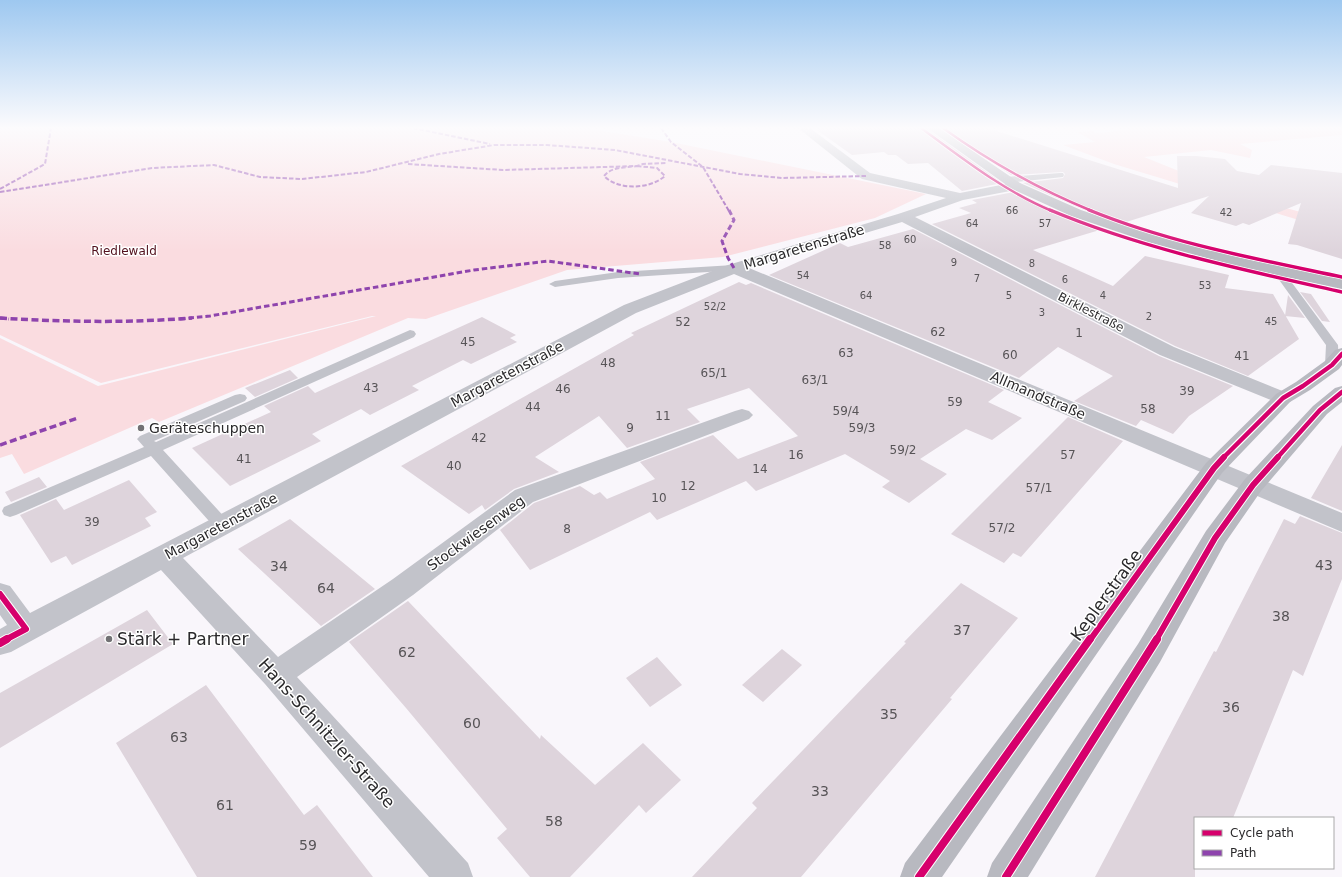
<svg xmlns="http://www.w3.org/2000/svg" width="1342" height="877" viewBox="0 0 1342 877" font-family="'DejaVu Sans',sans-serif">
<rect width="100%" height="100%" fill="#f9f6fb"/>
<path fill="#fadce0" d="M0,128H584L671,142L926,194L875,218L723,257L567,270L426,319L408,318L159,422L152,418L24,474L12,454L0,458V338L98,386L376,316H372L101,383L0,335Z
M1120,128H1342V135L1240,144L1252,150L1250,158L1211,150L1144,157L1241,196L1312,215L1302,221L1114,164L1063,145L1095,142L1077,132L1093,131L1095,133L1129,130Z"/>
<path fill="#ded4dc" d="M814,128H926L1002,183L962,191L928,163L908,164L896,155H888L884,152L852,155Z
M942,128H987L1178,188L1177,156H1196L1225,159L1237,171L1259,175L1271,165L1342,173V259L1297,245L1288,244L1301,203L1249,225L1243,223L1236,226L1191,213L1209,196L1123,223L1082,209L1023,183L1063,178L1065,174L1063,172L1011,175Z
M1014,192L1071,217L1103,229L1033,250L1113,286L1145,256L1229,275L1225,288L1273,294L1299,339L1248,376L1175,346L932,224L971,213L959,208L977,203L972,200Z
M913,229L1159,356L1233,386L1189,416L1173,434L1141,420L1136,426L1074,401L1113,376L1058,347L1019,378L769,275L840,243L848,247Z
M739,282L746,285L751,283L1004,390L988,402L1022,418L992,440L966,429L920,459L947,474L909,503L882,487L890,481L845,454L756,491L746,481L657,520L650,512L530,570L500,530L534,503L580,486L594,495L600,492L607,499L655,479L640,462L713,435L738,459L798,436L749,388L687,409L700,422L627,448L599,416L535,457L559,472L514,489L485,510L482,505L469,514L401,466L634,335L631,333Z
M1300,292L1311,294L1330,322L1322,321Z
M1288,295L1305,318L1285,316Z
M482,317L516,335L510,338L517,342L471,364L463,360L412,386L419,390L370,415L361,409L312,434L321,441L230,486L192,448L271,412L264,406L308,386L315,393Z
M290,370L298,378L255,397L245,388Z
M1068,417L1123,441L1021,557L1013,553L1004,563L951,534Z
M1342,445V511L1311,498Z
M39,477L47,487L11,502L5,492Z
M129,480L157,512L145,518L151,526L72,565L66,556L51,563L20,515L56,499L64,510Z
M1300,516L1342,533V579L1303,676L1293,670L1233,818H1195V877H1095L1214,651L1216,652L1284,519L1295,524Z
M290,519L375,589L321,626L238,549Z
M961,583L1018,618L950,698L952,699L801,877H692L757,808L752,803L906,643L904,642Z
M408,601L540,739L541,735L595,785L643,743L681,780L646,813L639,805L570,877H530L497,838L507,829L406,708L349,642Z
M147,610L173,644L0,748V693Z
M782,649L802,665L763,702L742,685Z
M657,657L682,685L650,707L626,678Z
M206,685L304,815L317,805L373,877H197L116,743Z"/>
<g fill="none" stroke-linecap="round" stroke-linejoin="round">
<path fill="#c2c3ca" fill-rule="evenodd" d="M1060,173H1063L1064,175L1063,177L1006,183L1002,180L1006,177Z
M734,265L738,266L739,268L738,270L618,278L555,287L549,284L555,281L618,272Z
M1277,267L1281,268L1338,345L1339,365L1337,368H1327L1325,365L1326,345L1272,270Z
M410,330L414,331L416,334L414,337L163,450L229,522L232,526L229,530L223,532L217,530L151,456L16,515L10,517L4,515L2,511L4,507L144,447L137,439L140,436L235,395L240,394L245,395L247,398L245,401L154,441L156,442Z"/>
<path fill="#c2c3ca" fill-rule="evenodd" d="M798,128H810L870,173L960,193L1016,182L1020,183L1022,186L1020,189L963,200L915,217L1174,347L1290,394L1293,398L1290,402L1283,404L1276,402L1160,355L902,222L749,268L1342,513V532L734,274L636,313L183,558L278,657L393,579L515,490L735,411L742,409L749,411L753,415L749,419L533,502L413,595L297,677L468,863L473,877H429L265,684L161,570L11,652L0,655V629L7,625L0,615V583L10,586L30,613L624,305L728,265L898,214L946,198L862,179Z"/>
<path fill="#b8b9c0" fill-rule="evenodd" d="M927,128H939L1020,183L1081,210L1158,236L1238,257L1342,279V289L1236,266L1148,242L1071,216L1012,189Z
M1342,348V365L1339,369L1310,390L1290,402L1222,473L942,877H900L905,863L1206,463L1276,394L1296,382L1325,361L1335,350Z
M1342,386V402L1327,414L1261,491L1225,543L1160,662L1028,877H987L992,863L1138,644L1206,531L1245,479L1313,406L1335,388Z"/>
<path stroke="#8e44ad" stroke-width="2" stroke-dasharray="4.5 2" stroke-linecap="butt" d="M413,128L490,144
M661,128L671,142L703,167L729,211
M408,164L503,170L637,166L643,164L666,163
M637,166L657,168L665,176C650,189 619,191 604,176C612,166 625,168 637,166Z
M0,189L45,164L51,128
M0,192L152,168L214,165L260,177L302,179L366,172L439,154L494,145H547L615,150L740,174L782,178L866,176"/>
<path stroke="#8e44ad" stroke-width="3" stroke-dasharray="5.5 3" stroke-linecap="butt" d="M729,210L734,220L722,241L728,258L734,268
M0,318L9,319
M180,319L210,316L474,270L548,261L640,274"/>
<path stroke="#8e44ad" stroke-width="3.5" stroke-dasharray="7 3.5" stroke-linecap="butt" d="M0,318C64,322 128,323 192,318
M0,445L78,418"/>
<g stroke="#fff" stroke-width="4">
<path id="cycleway-far4" d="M921,128C963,159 1004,191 1052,211
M943,128C990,162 1038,189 1092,211"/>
</g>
<g stroke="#fff" stroke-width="5">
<path id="cycleway-far3" d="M1050,210C1143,249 1244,270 1342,292
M1089,210C1170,243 1257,259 1342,277"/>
</g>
<g stroke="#fff" stroke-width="7">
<path id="cycleway-far2" d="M1223,458L1283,398L1303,386L1332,365L1342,354
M1277,458L1320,410L1342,392"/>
</g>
<g stroke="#fff" stroke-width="8">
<path id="cycleway-far1" d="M0,594L26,629L5,640
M1090,640L1214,468L1224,457
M1156,640L1215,538L1253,485L1278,457"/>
</g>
<g stroke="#fff" stroke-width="10">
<path id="cycleway" d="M0,643L7,639
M919,877L1090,639
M1006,877L1157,639"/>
</g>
<use href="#cycleway-far4" stroke="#d6006c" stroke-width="2.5"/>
<use href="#cycleway-far3" stroke="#d6006c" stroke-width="3.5"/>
<use href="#cycleway-far2" stroke="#d6006c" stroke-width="4.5"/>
<use href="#cycleway-far1" stroke="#d6006c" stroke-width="6"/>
<use href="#cycleway" stroke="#d6006c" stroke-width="8"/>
</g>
<linearGradient id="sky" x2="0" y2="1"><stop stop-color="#9ec8f0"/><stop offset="0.51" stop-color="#fcfbfd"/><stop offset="1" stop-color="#fcfbfd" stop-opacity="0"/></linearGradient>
<rect width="1342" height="251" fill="url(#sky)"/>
<g fill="#727174" stroke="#fff" stroke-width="1.5">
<circle cx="141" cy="428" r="4"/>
<circle cx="109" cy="639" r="4"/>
</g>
<g text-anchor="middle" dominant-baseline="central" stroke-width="3" stroke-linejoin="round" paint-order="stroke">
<g font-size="10" fill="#575457">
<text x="1012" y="210">66</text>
<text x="1226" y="212">42</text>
<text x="972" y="223">64</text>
<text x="1045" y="223">57</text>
<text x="910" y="239">60</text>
<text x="885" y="245">58</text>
<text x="954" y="262">9</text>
<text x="1032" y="263">8</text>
<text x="803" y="275">54</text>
<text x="977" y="278">7</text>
<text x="1065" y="279">6</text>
<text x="1205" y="285">53</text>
<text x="866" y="295">64</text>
<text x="1009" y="295">5</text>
<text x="1103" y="295">4</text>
<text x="715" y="306">52/2</text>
<text x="1042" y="312">3</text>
<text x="1149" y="316">2</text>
<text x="1271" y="321">45</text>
</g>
<g font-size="12" fill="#51101d" stroke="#fff">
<text x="124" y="251">Riedlewald</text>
</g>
<g font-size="12" fill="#2a292b" stroke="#fff">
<text transform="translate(1091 312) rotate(27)">Birklestraße</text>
</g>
<g font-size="12" fill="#575457">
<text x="683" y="322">52</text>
<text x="938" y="332">62</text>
<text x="1079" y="333">1</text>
<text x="468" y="342">45</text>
<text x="846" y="353">63</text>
<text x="1010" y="355">60</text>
<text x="1242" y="356">41</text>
<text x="608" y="363">48</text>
<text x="714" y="373">65/1</text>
<text x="815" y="380">63/1</text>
<text x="371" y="388">43</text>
<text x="563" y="389">46</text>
<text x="1187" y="391">39</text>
<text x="955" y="402">59</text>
<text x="533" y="407">44</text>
<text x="1148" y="409">58</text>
<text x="846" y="411">59/4</text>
<text x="663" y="416">11</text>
<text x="630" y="428">9</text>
<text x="862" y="428">59/3</text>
<text x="479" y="438">42</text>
<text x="903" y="450">59/2</text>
<text x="796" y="455">16</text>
<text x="1068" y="455">57</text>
<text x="244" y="459">41</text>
<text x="454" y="466">40</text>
<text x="760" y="469">14</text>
<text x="688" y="486">12</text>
<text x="1039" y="488">57/1</text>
<text x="659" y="498">10</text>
<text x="92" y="522">39</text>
<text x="1002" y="528">57/2</text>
<text x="567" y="529">8</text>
</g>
<g font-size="14" fill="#2a292b" stroke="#fff">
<text transform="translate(804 247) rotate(-17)">Margaretenstraße</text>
<text transform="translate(507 374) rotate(-28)">Margaretenstraße</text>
<text transform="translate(1038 395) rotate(23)">Allmandstraße</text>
<text transform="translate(221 526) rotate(-28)">Margaretenstraße</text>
<text transform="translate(476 533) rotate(-36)">Stockwiesenweg</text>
</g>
<g font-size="14" fill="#2a292b" stroke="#fff" text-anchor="start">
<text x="149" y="428">Geräteschuppen</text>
</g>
<g font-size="14" fill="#575457">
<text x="1324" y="565">43</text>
<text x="279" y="566">34</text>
<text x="326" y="588">64</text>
<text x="1281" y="616">38</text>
<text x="962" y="630">37</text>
<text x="407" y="652">62</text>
<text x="1231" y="707">36</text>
<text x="889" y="714">35</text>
<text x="472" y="723">60</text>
<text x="179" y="737">63</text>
<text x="820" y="791">33</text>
<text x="225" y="805">61</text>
<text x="554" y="821">58</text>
<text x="308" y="845">59</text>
</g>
<g font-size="17" fill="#2a292b" stroke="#fff">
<text transform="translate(1106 595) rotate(-54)">Keplerstraße</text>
<text transform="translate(327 733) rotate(48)">Hans-Schnitzler-Straße</text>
</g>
<g font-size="17" fill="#2a292b" stroke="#fff" text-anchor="start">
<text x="117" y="639">Stärk + Partner</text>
</g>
</g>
<rect x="1194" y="817" width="140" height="52" fill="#ffffff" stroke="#aaa9aa"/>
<rect x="1202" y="830" width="20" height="6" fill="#d6006c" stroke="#aaa9aa"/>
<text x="1230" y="837" font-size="12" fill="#2a292b">Cycle path</text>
<rect x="1202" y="850" width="20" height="6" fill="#8e44ad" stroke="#aaa9aa"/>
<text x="1230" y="857" font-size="12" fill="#2a292b">Path</text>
</svg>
